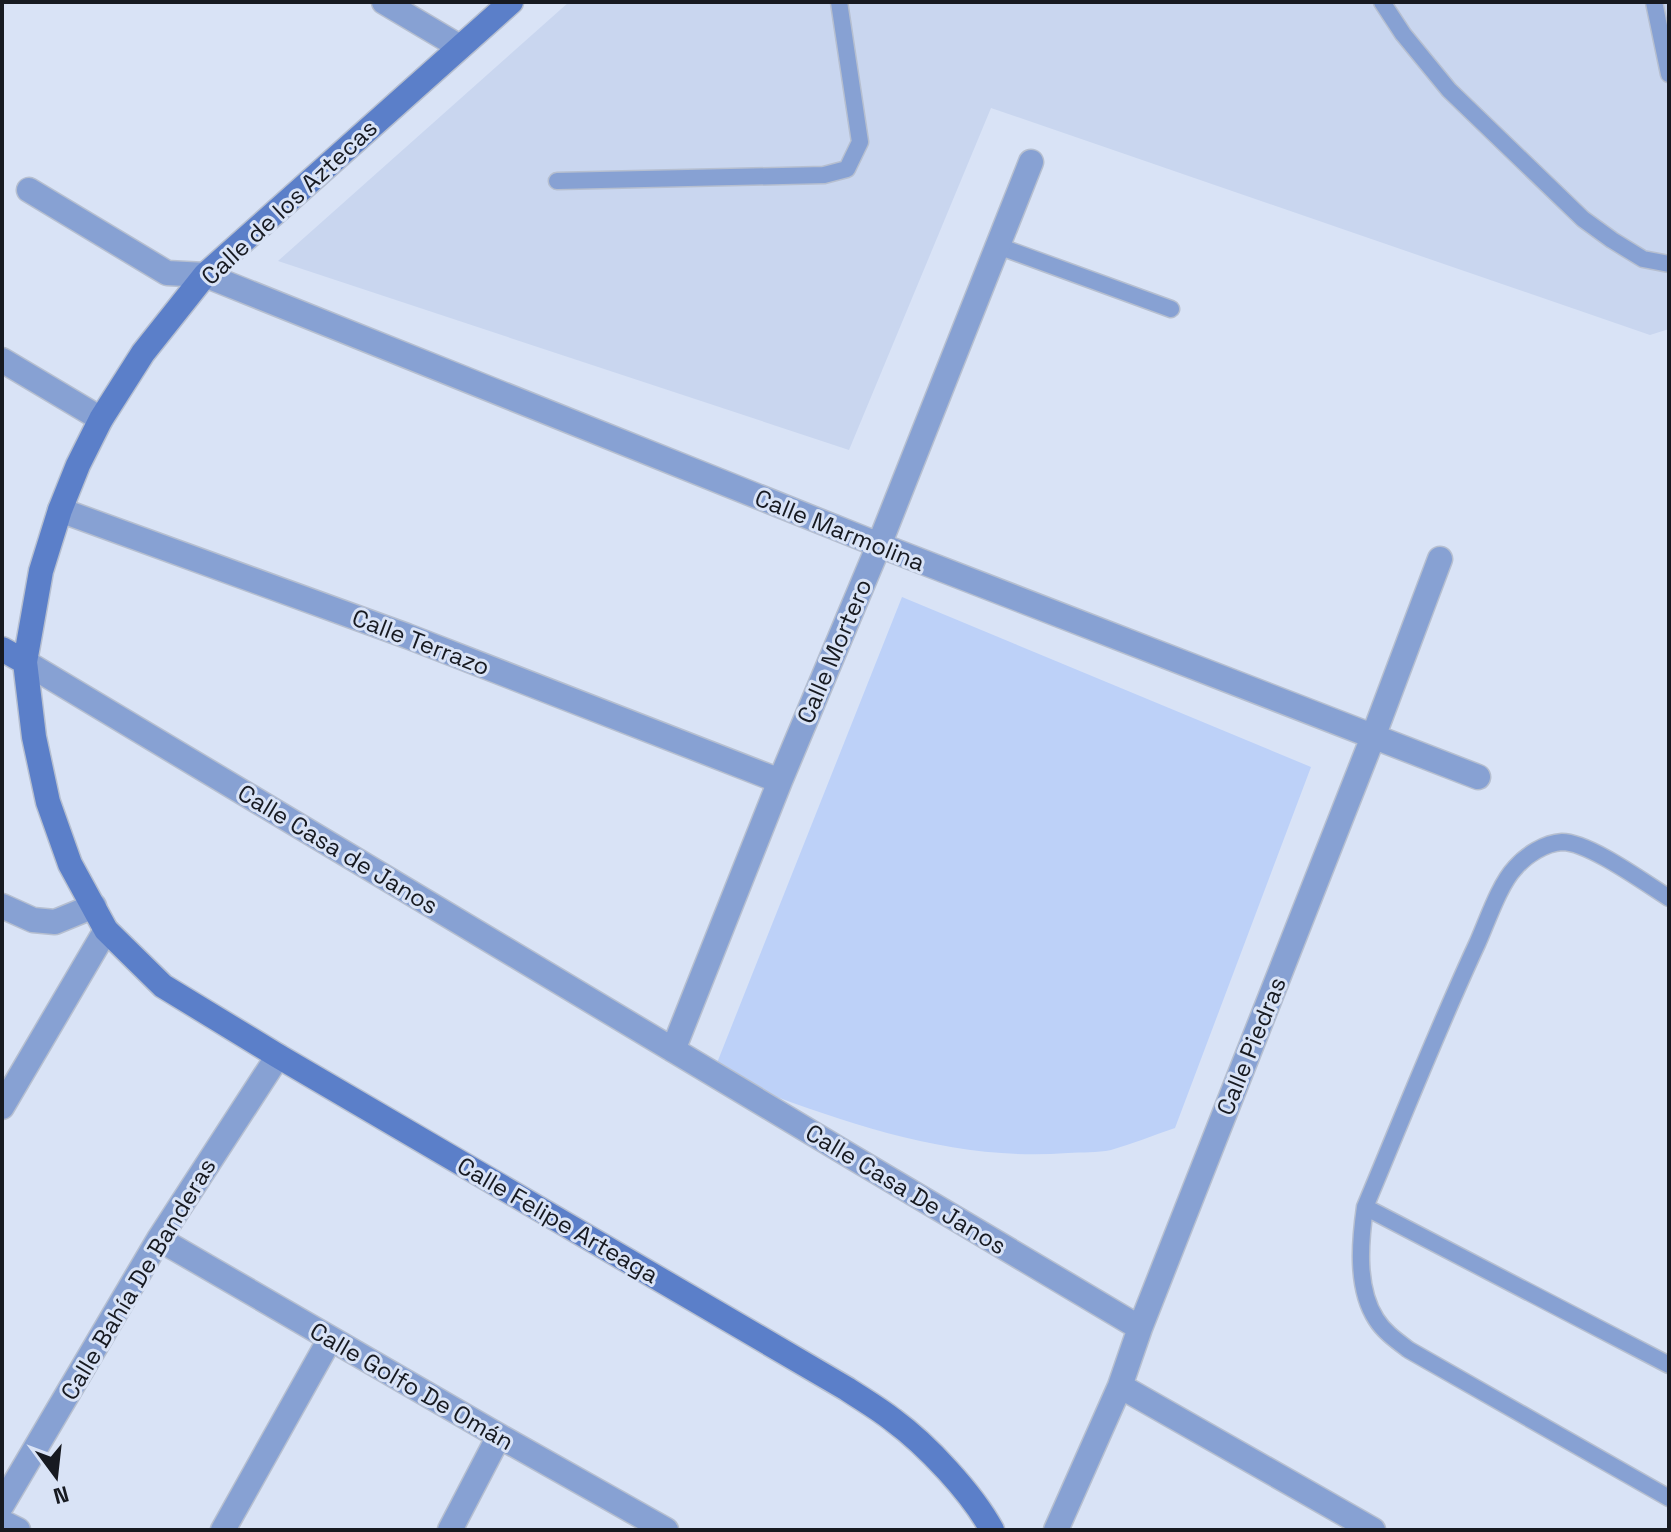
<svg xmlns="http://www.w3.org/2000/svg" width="1671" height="1532" viewBox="0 0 1671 1532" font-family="'Space Grotesk',sans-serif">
<rect width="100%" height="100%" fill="#d9e3f6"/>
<path fill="#c9d6ef" d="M569,2H1669V329L1650,335L991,108L849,450L278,261Z"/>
<path fill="#bdd1f8" d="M902,597L1311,767L1175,1128C1154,1135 1132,1144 1111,1150C1097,1153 1082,1152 1068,1153C945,1163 826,1116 713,1073Z"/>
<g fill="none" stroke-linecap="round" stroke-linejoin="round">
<g stroke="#b6bfd0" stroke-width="19">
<path id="service" d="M1382,2L1403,34L1449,90L1583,219L1612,240L1643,259L1669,264
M1654,2L1669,74
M557,181L824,175L847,169L860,142L839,2
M998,246L1171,309
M1365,1207C1402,1119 1437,1030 1477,944C1487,922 1499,885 1515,868C1526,855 1545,843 1562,842C1589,842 1645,883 1669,898
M1669,1365L1365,1207C1360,1242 1356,1288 1376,1319C1384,1332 1397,1341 1409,1350L1669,1498"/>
</g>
<g stroke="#b6bfd0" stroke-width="27">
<path id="minor" d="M384,2L460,47
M29,190L167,273L205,275L879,545L1478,777
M2,360L101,419
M60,510L407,636L780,781
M25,662L852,1157L1140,1328
M2,906L33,920L55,922L94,906
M673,1050L780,781L879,545L1031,162
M2,1107L106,930
M159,1239L499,1436L666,1530
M1120,1386L1373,1530
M2,1505L159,1239L278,1056
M2,1522L18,1530
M223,1530L330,1339
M450,1530L499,1436
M1056,1530L1120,1386L1140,1328L1373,737L1440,559"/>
</g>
<g stroke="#b6bfd0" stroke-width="27">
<path id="secondary" d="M511,2L205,275L143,353L101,419L78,465L60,510L41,571L25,662L34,737L48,802L70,864L106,930L163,986L278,1056L847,1389C862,1399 879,1409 893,1420C927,1445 972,1493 992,1530
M2,649L25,662"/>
</g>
<use href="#service" stroke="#87a1d3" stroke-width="16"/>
<use href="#minor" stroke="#87a1d3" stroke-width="24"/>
<use href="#secondary" stroke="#5b7fc9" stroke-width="24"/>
</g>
<g text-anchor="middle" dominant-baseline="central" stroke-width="6" stroke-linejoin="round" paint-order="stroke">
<g font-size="24" fill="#171a21" stroke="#d9e3f6">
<text transform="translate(289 202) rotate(-43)">Calle de los Aztecas</text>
<text transform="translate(840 530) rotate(22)">Calle Marmolina</text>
<text transform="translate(421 642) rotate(21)">Calle Terrazo</text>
<text transform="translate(834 651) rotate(-67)">Calle Mortero</text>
<text transform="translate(338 849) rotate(31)">Calle Casa de Janos</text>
<text transform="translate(1251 1046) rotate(-68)">Calle Piedras</text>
<text transform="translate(906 1189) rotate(31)">Calle Casa De Janos</text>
<text transform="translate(558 1220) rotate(30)">Calle Felipe Arteaga</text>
<text transform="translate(138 1279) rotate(-59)">Calle Bahía De Banderas</text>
<text transform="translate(412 1386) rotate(30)">Calle Golfo De Omán</text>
</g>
</g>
<rect width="1671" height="1532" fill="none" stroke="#171a21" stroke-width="8"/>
<g transform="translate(56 1476) rotate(165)" stroke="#d9e3f6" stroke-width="6" paint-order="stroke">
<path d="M0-6L14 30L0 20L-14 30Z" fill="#171a21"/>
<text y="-12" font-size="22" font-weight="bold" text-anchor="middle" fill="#171a21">N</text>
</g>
</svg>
